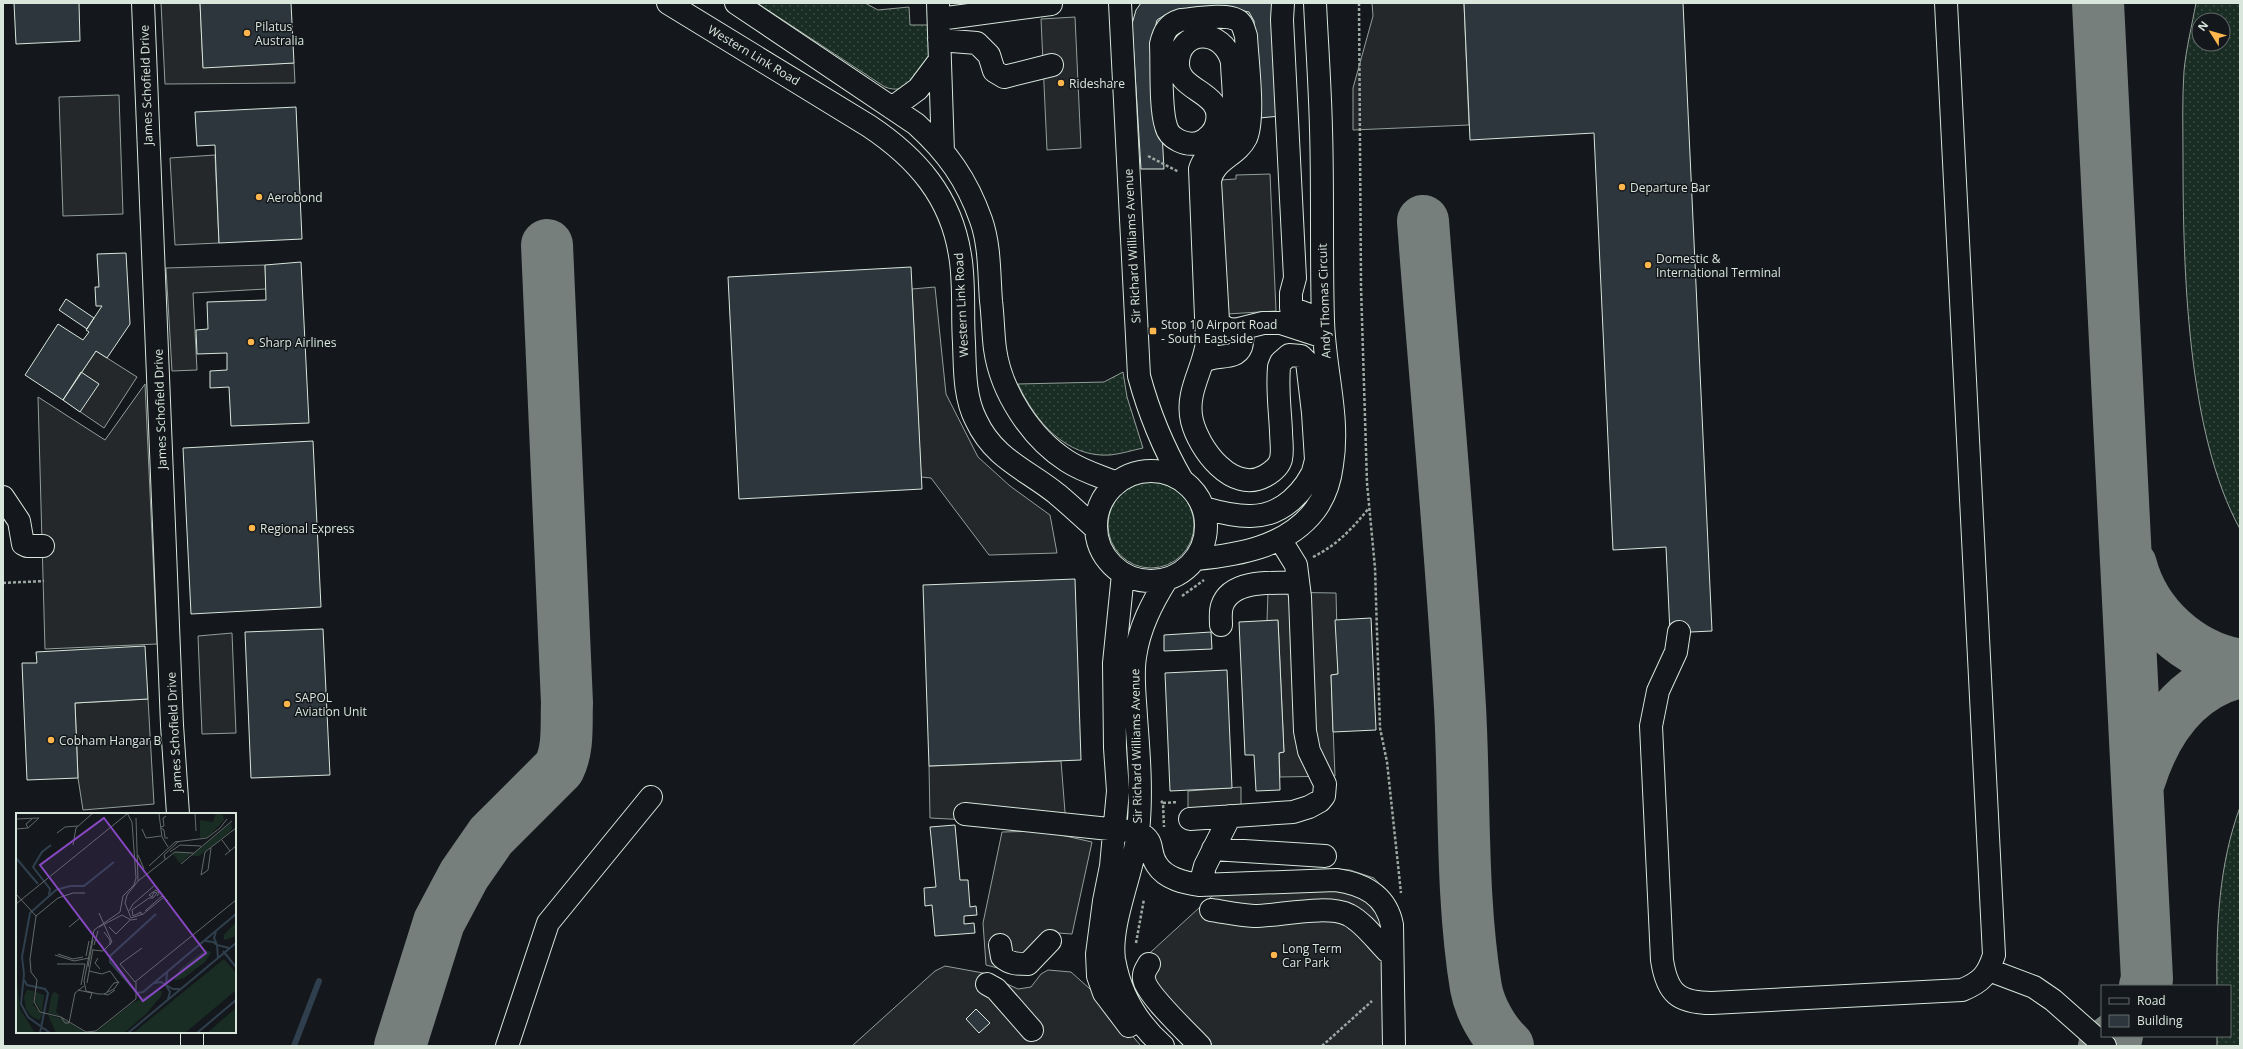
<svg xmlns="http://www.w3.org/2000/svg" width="2243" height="1049" viewBox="0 0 2243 1049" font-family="'Open Sans',sans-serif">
<defs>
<pattern id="grass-dots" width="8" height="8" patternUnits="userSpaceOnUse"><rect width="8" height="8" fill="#1a2d24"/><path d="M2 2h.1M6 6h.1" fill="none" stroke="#3b4b43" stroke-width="1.8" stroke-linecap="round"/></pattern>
</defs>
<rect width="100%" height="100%" fill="#14181c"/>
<path fill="url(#grass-dots)" stroke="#939e99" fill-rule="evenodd" d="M757,3H865L878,10L909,7L910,25H930V65C915,79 906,95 885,87Z
M2196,3H2240V529C2187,433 2183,268 2183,159C2183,130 2182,100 2184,71C2186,49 2192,25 2196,3ZM2199,20H2223V44H2199Z
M1123,372L1127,397L1143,448C1133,450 1121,454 1110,455C1066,458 1035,421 1018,384L1104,382Z
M1108 525a43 43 0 1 1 86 0a43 43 0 1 1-86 0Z
M2240,807V1046H2217V1036H2230V986H2217C2216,927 2219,864 2240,807Z"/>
<path fill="#24282b" stroke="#939e99" d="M161,3H200L203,67L294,63L295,83L165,84Z
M1372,3H1464L1469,125L1353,130V88L1373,16Z
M1075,17L1081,148L1047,150L1041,19Z
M119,95L123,214L63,216L59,97Z
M215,155L219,243L175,245L170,158Z
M1270,174L1276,311L1227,314L1220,180L1236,179V175Z
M265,265L266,289L193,293L197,370L172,371L166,268Z
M935,287L946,394L978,457L1010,486L1050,515L1057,553L989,555L931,478L921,477L912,289Z
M96,351L137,377L104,428L63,400Z
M145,384L157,644L45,649L38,397L105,440Z
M1268,592L1336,593L1338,674L1331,675L1335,776L1280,777L1279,753L1284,752L1278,621H1267Z
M232,633L236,733L202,734L198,636Z
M148,699L154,804L83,810L78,778L75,703Z
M1061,761L1066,825L930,818L929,766Z
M1241,787V807L1188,810V791Z
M1043,831L1092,842L1072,934L1058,933L1051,954L1021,974L986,965L983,923L1002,832Z
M1338,869L1350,870L1374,878L1390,896L1402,983L1405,1046H1191L1141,961L1235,875Z
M945,966L983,973L1018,989L1031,987L1041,974L1048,970L1071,972L1099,997L1141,1046H852L935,971Z"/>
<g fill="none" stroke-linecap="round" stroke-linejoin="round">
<path stroke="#2f3f4d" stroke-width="6" d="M294,1046L319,981"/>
<path stroke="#767f7c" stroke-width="52" d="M2098,3L2147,979L2145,986
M1423,221C1435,383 1451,545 1460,707C1465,798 1461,898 1476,988C1480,1009 1493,1032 1508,1046
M2131,565C2144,615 2188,656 2240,665
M2139,782C2155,731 2185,685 2240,672
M400,1046L439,922L464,875L491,836L559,768C569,748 566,724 567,703L547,245
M2104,1046L2117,1036"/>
</g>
<path fill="#2c363c" stroke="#d8e6dc" d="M14,3H79L80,41L16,44Z
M200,3H291L294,63L203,68Z
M1141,3H1273L1281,116L1259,118L1254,21L1249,12L1238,10L1165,15L1157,20L1156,24L1164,169H1141L1132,24L1136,10Z
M1464,3H1683L1712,631L1670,633L1666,547L1613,550L1594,133L1470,140Z
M296,107L302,239L219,243L215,145L197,146L195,112Z
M126,253L130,324L107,358L96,351L63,400L25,375L58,324L83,340L89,332L86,330L102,306H96L95,287H99L97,254Z
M301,262L309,423L231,426L229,387L210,388V371L227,370V353L197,354L196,330L208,329L207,302L266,300L265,265Z
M911,267L922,489L739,499L728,277Z
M66,299L94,318L87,329L59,310Z
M81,372L99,384L80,412L63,400Z
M313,441L321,607L191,614L183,448Z
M1075,579L1081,760L929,766L923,585Z
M1371,618L1376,730L1333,732L1331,675L1338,674L1335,620Z
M1278,620L1284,752L1279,753L1280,790L1256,791L1254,755H1245L1239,622Z
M323,629L330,775L251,778L245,632Z
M1211,632L1212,649L1164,651V635Z
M145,646L148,699L75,703L78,778L27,780L22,663H37L36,652Z
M1227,670L1232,788L1170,791L1165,673Z
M955,825L960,880H968L970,907L976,906L977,915L964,916V924L974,923L975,933L935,936L932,905L925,906L924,888L936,887L930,827Z
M976,1009L990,1023L979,1033L966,1019Z"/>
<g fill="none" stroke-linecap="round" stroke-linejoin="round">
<g stroke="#d8e6dc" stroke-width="24">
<path id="minor" d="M143,3L172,725L178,814
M668,3L869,126C917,158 951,197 960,255C965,283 962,314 964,343C965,368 964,397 976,420C994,459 1026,469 1057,494C1070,505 1083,517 1095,528
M736,3L916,124C947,152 967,180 981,220C990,245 989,275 991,301C993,317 993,334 995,349C1001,392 1031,438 1067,461C1082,471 1100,476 1117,483
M938,3L943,152
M1283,3L1282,20L1295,278L1291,293V308L1323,320
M939,19L1051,4
M939,40L977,43L989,55L994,71L1004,77L1052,65
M892,108L918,89L939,61
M1202,363C1213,352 1235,362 1241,347C1243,341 1242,334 1244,328
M1096 526a55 55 0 1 1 110 0a55 55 0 1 1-110 0Z
M1312,475L1316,460L1313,413L1307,362L1301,356L1289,355L1281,362L1279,367C1277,389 1280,410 1281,431C1281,440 1283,450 1281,459C1279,467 1272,472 1265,476C1232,494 1199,449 1192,421C1185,392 1204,369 1207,342L1200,169C1205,153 1219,149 1228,137C1239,123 1232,80 1232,62C1223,27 1179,29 1178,63C1176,91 1223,91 1217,121C1216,131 1207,140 1198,143C1186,146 1169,139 1166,126C1160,108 1162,66 1161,44C1164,31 1168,24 1181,20C1194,19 1226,13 1237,20C1243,23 1244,30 1246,36C1247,59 1255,118 1246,138C1237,156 1213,160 1210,181L1218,321L1225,328L1235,330L1263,323H1281L1324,337
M3,497L19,521L23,544L27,546H43
M1204,508C1218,512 1234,516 1249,516C1282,517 1306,491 1317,463
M1196,559C1238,555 1287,547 1315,510C1324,498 1330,481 1332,465C1340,417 1324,368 1323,320C1321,257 1323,193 1321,129C1320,87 1317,45 1315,3
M1123,574L1114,663L1115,748L1118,791L1111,866L1104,901L1097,954L1098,976L1104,993L1129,1026
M1221,625C1221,619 1220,612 1222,606C1231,578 1276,583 1298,583
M1679,632L1676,652L1658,691L1651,726L1662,960C1667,993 1678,1003 1712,1003L1962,990C1982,982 1988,974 1994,955L1946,3
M965,814L1138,832C1157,842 1147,851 1157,865C1166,879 1185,883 1200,885L1336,880C1364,884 1386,895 1392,925L1394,1046
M1190,819L1293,812L1309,807L1320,801L1324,796L1325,784L1309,751L1305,731L1300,597L1296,565L1280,539
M1213,849L1325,856
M1200,885L1205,866L1230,816
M1211,910C1225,912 1239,915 1254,916C1279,916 1327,904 1349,915C1364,923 1375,939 1387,951
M1000,945L1002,957C1010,964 1017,964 1028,964L1050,941
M1149,964C1146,969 1143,973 1144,979C1146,994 1188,1033 1200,1046
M1989,970L2034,987L2053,1000L2105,1046
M987,984L996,989L1032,1030
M192,1032V1046
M507,1046L548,923L651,797
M1163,1046C1136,1022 1120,994 1114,959C1109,923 1134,870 1138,832C1142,794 1139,755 1136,717C1135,697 1132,676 1135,657C1139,628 1152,603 1167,579"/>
</g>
<g stroke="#d8e6dc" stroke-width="24">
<path id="major" d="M1120,3L1139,376C1149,413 1163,447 1182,480"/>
</g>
<path stroke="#9da8a2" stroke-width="2.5" stroke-dasharray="3 2" stroke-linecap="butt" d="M1359,3L1361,287L1367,483L1375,568L1380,728L1387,762L1401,893
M1148,156L1179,172
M1313,557C1337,545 1352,529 1369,508
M3,583L44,581
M1182,596L1204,580
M1161,801L1163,803L1164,827
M1163,803L1178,802
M1136,943L1144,899
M1322,1046L1372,1001"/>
<use href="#minor" stroke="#14181c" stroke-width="22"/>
<use href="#major" stroke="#14181c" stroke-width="22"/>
</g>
<g fill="#ffb74d" stroke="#14181c" stroke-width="1.5">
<circle cx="247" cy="33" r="4"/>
<circle cx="1061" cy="83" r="4"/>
<circle cx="1622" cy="187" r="4"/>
<circle cx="259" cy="197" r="4"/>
<circle cx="1648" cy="265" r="4"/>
<rect x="1149" y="327" width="8" height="8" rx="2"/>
<circle cx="251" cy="342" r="4"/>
<circle cx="252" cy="528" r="4"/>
<circle cx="287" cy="704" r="4"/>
<circle cx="51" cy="740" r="4"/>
<circle cx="1274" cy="955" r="4"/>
</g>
<g text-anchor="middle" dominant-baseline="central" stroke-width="3" stroke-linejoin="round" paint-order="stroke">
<g font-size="12" fill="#d8e6dc" stroke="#14181c" text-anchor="start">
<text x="255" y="26">Pilatus<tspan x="255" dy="14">Australia</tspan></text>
<text x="1069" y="83">Rideshare</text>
<text x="1630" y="187">Departure Bar</text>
<text x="267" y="197">Aerobond</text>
<text x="1656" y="258">Domestic &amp;<tspan x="1656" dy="14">International Terminal</tspan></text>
<text x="1161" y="324">Stop 10 Airport Road<tspan x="1161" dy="14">- South East side</tspan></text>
<text x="259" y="342">Sharp Airlines</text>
<text x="260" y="528">Regional Express</text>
<text x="295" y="697">SAPOL<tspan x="295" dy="14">Aviation Unit</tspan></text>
<text x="59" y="740">Cobham Hangar B</text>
<text x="1282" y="948">Long Term<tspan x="1282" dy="14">Car Park</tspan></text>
</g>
<g font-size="12" fill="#d8e6dc" stroke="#14181c">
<text transform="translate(754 55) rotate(31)">Western Link Road</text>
<text transform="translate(146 85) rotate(-92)">James Schofield Drive</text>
<text transform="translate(1132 246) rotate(-93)">Sir Richard Williams Avenue</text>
<text transform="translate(1324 301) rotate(-92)">Andy Thomas Circuit</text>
<text transform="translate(961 305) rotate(-93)">Western Link Road</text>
<text transform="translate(160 409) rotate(-92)">James Schofield Drive</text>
<text transform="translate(174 732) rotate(-93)">James Schofield Drive</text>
<text transform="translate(1136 746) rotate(-91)">Sir Richard Williams Avenue</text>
</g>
</g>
<g transform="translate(16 813)">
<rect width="220" height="220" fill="#14181c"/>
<path d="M200,0L207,2L208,7L192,24L184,25V7L197,9ZM215,10L216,16L212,20L183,43H175ZM160,39L176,40L164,50L157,41ZM220,109V123L208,127V122ZM189,137L195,139L190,148L168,165L158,168L164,156ZM208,146L220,160V177L169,220H117ZM0,160L4,196L19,220H0ZM11,177L18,178L17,192L26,201L24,207L16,204L10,196L8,184ZM140,178H146L145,183L130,201L108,220H79L115,191ZM20,179L28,182L26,199L19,189ZM39,179L43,182L40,199L45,203L32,200L36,181ZM220,195V220H191ZM32,202L47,206L70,220H40Z" fill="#1a2d24"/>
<path fill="none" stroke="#2f3f4d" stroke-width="2" d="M0,45L22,71M33,82L34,76L17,54L26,39L35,32M140,101L94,143V149L121,180L127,179L220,101M200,119L198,125L201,132L213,135M189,128L197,129L201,132L202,145M207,138L220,154M151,159L150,172L157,176H165M8,167L11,172L29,176L32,180L24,220M138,170L145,169L150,172L154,179L152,186M34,220L12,204L5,191L8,161L6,144L14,100L40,77L54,73H68L98,49M112,220L220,130M181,220L220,187"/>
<path fill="none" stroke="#626a69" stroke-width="1" d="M179,0L180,18M143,1L146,24L152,34M120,5L122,68L111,82L109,90L115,105L127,101M0,6L23,5L12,15L0,16M145,14L148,13L147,5L150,3M12,15L10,11L16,6M145,15L148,17L149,25H152M126,16L130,25L145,23M41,20L49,14L62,13M206,27L214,38M57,32L60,15L77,0M195,35L192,57L185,62L189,39L220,15M154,39L164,32L185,33M122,42L128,56M209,42L220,33M149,46L148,42L163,28M165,51L216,8M133,53L159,29L191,25L204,15L211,6M122,68L159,39L177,40M0,81L20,103L14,146L15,159L21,167L18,189L24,199L45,204L70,219L80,218L120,186V169M133,82L140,77L143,80L141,83M0,91L111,1M113,98L117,91L139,72M129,98L146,83L149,84M104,99L107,83L118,72L120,65L116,9L111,0M125,101V99L117,103L116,97L133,85H137L141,80L138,79L136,84L133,82M106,102L115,107L121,106M126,102L148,84L152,88M20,103L42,85L57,80H69M53,114L64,105M83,114L106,102M93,114L100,121L114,107M88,119L94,127V132M78,132L82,118M126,135L104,151L119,169L220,87M77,137L87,138L96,129L83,100M42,141L57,146L67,144M39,142L58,148L73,145M70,143L73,128M82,145L79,150L84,156M41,151H69L65,172M72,154L77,126M73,158L86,161L94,158L102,169M71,170L77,136M62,177L76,180L74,186M91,179L98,170L103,169L98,176L88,181H82L70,178L68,168L78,117L104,99M88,181L92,182L99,177M45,204L49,210H53L59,180L68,173"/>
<path fill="#8948c3" fill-opacity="0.15" stroke="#8948c3" stroke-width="2" d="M88,5L190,140L127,188L24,52Z"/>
<rect width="220" height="220" fill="none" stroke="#d8e6dc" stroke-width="2"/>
</g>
<rect width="2243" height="1049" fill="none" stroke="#d8e6dc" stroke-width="8"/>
<rect x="2101" y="985" width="130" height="52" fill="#14181c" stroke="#626a69"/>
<rect x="2109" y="998" width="20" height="6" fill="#14181c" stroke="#626a69"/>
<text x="2137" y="1005" font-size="12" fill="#d8e6dc">Road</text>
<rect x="2109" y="1015" width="20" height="12" fill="#2c363c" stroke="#626a69"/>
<text x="2137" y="1025" font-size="12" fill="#d8e6dc">Building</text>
<g transform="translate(2211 32) rotate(307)"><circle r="19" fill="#14181c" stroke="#626a69"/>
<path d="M0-3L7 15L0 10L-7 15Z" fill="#ffb74d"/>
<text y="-6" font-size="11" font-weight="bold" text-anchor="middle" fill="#d8e6dc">N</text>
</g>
</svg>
